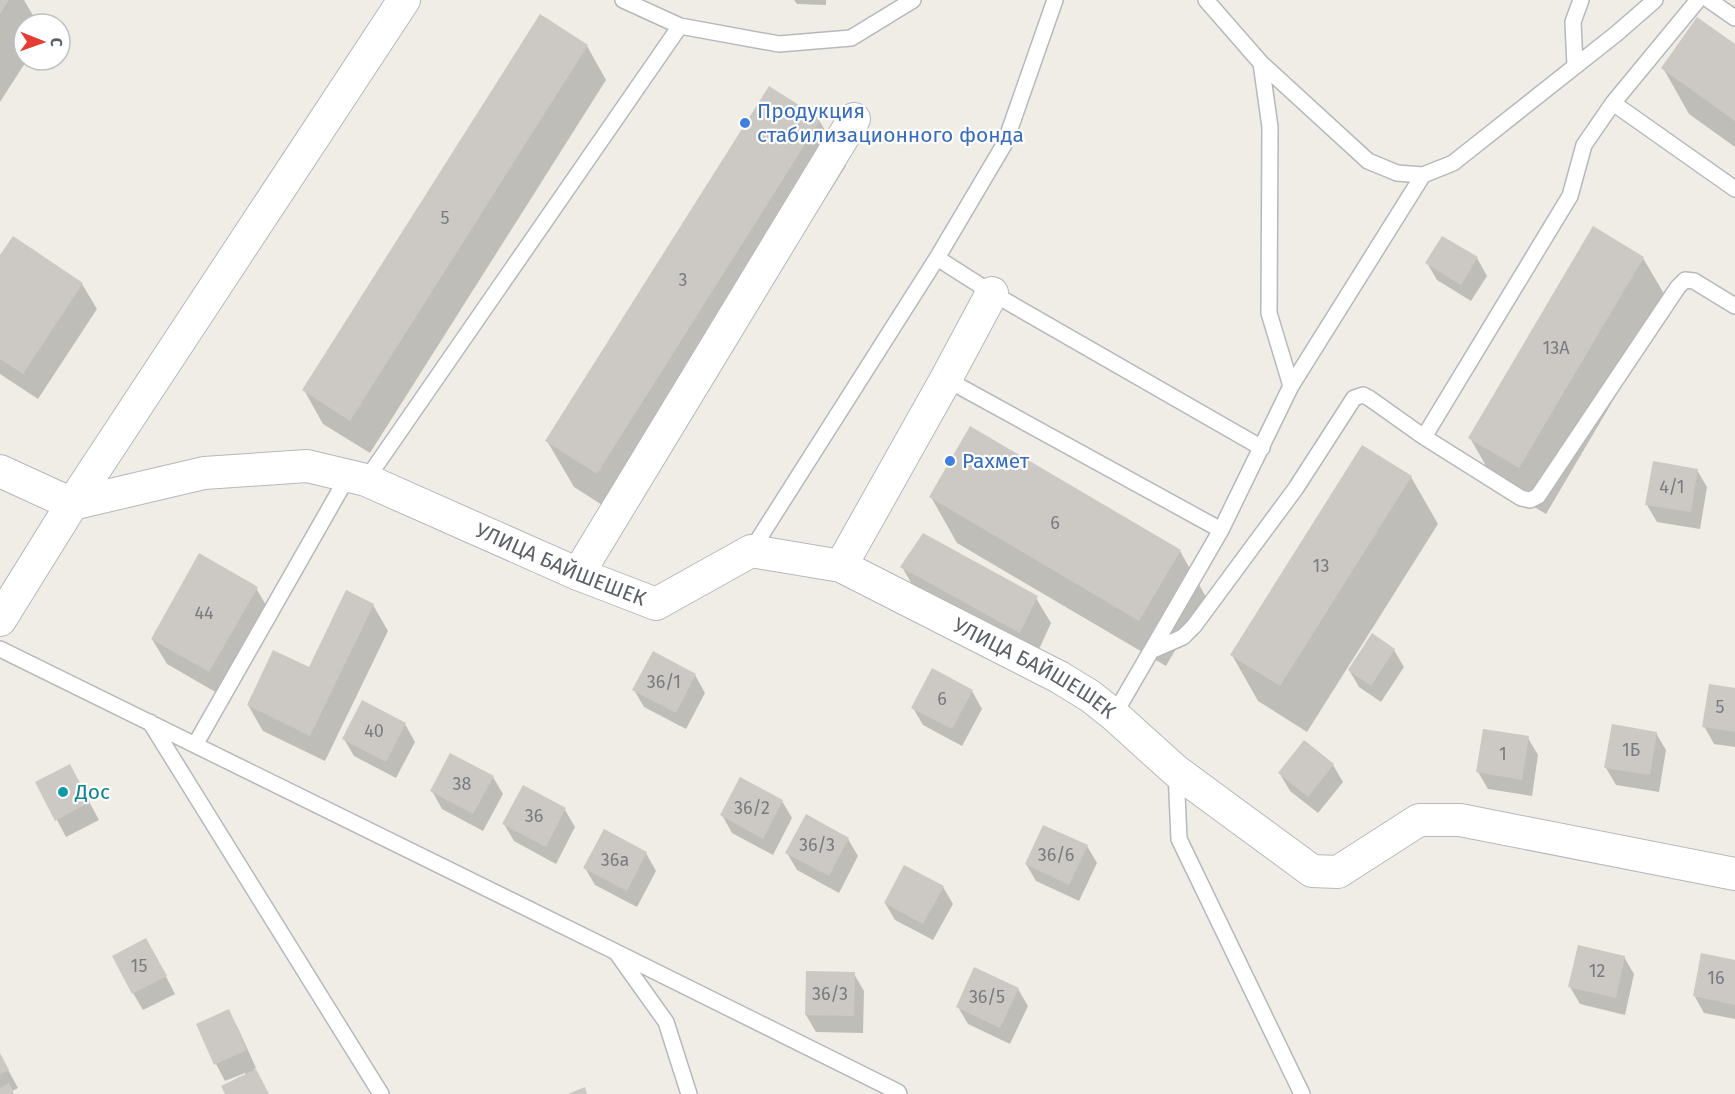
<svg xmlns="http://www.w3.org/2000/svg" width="1735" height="1094" viewBox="0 0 1735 1094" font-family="'Fira Sans',sans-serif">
<rect width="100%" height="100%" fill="#efede5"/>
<path fill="#0003" d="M0,0H24L38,24H24V60H27L0,102Z
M794,0H826V5L797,4Z
M587,46L606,80L370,453L323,424L304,390Z
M1735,46V147L1689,114L1663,68Z
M819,120L846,166L624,519L574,487L547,441Z
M0,258L82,284L97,309L38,399L0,374Z
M1477,258L1487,276L1471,301L1437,280L1427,263Z
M1643,258L1670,304L1546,514L1497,485L1470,438Z
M1363,447L1411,477L1438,524L1307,732L1258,701L1232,655Z
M1697,470L1707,487L1700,529L1657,522L1647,505Z
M931,497L1180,551L1206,597L1166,666L957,543Z
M902,567L1036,598L1051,623L1035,658L917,593Z
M256,588L271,614L224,697L167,664L152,639Z
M373,605L388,631L325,761L263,731L248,705L309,669Z
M1394,650L1404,667L1381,702L1359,687L1349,670Z
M695,675L705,693L686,729L644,707L634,690Z
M1735,689V747L1714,744L1704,726Z
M972,691L982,709L962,746L923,725L913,708Z
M405,724L415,742L396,778L354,756L344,739Z
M1656,733L1666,750L1659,792L1616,785L1606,768Z
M1528,738L1538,755L1532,796L1488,789L1478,772Z
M1333,765L1343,782L1318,813L1290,791L1280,774Z
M493,777L503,794L483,831L442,809L432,791Z
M79,783L99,820L66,837L57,820Z
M782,801L792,818L773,855L732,833L722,815Z
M565,810L575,827L556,864L514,841L504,824Z
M605,831L646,853L656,871L637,907L595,885L585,868Z
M848,839L858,856L839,893L797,870L787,853Z
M1087,846L1097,863L1079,901L1036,881L1026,864Z
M943,887L953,904L933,940L895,920L885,903Z
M156,957L175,994L143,1010L133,993Z
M1624,957L1634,974L1625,1015L1580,1004L1570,987Z
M1735,961V1019L1704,1013L1694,995Z
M854,974L864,991L863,1033L816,1032L806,1015Z
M1018,989L1028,1006L1010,1044L968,1024L958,1007Z
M228,1011L238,1028L256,1068L254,1069L268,1094H226L246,1075L245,1073L225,1081L216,1064L198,1025Z
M0,1055L18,1088L12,1091L13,1094H0Z"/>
<path fill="#ccc9c5" d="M0,0H9L0,14Z
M540,14L588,45L350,421L302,390Z
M1697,17L1735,44V121L1661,68Z
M769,86L821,119L597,474L545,441Z
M1593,226L1644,257L1519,468L1468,438Z
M13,236L83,283L23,374L0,359V255Z
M1442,236L1478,257L1461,285L1425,263Z
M970,426L1181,550L1139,621L929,497Z
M1362,445L1412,476L1280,686L1230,655Z
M1653,461L1698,469L1691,512L1645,505Z
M923,533L1038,596L1020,633L900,567Z
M199,553L258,587L209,672L151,639Z
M346,590L374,604L310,736L247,705L273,650L309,667Z
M1372,633L1395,649L1371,686L1348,670Z
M653,651L696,674L676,713L632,690Z
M932,668L973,690L952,729L911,708Z
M1709,684L1735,688V732L1702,727Z
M362,700L406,723L386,762L342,739Z
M1612,724L1657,732L1650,775L1604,768Z
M1483,729L1529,736L1522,780L1476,772Z
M1304,740L1334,764L1308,797L1278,773Z
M450,753L494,776L473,814L430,791Z
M70,764L90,802L55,821L35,782Z
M740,777L783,800L763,839L720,815Z
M523,785L566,808L546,847L502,824Z
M806,814L849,838L829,876L785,853Z
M1043,825L1088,845L1069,885L1025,864Z
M604,829L647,852L627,891L583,868Z
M904,865L944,886L923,924L884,903Z
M146,938L167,976L132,994L112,956Z
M1578,945L1625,956L1616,998L1568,987Z
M1701,953L1735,960V1005L1693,996Z
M974,967L1019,988L1000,1028L956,1007Z
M806,971L855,972L854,1016L805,1015Z
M229,1009L247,1050L214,1065L196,1024Z
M0,1053L9,1070L0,1075Z
M256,1069L269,1094H225L221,1086Z
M9,1083L14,1094H0V1088Z
M585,1087L587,1094H568Z"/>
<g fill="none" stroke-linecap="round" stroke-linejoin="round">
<g stroke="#b6b8bc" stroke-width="18">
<path id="lane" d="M623,0L680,26L779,44L851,38L913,0
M1206,0L1261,63L1270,127L1269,313L1291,386
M1709,0L1735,18
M1261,63L1368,161L1397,173L1423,175
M1575,66L1573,22L1581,0
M1613,103L1735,189
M937,258L992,293L1262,448
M946,379L1221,530
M1424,437L1521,498L1530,500L1538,496L1678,287L1685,280L1694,281L1735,306
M366,480L680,26
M751,551L937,258L1005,143L1055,0
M0,649L616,952L666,1022L689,1094
M1151,651L1183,637L1194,626L1296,488L1354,398L1363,395L1369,398L1424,437L1570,196L1584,145L1613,103L1698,0
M1114,715L1221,530L1291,386L1423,175L1453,163L1616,34L1655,0
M150,722L381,1094
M195,745L348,476
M1176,771L1179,839L1302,1094
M618,953L898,1092L899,1094"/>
</g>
<g stroke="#b6b8bc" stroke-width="34">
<g id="street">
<path id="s1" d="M0,471L72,504L204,473L307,466L366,480L578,574L656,604L751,551L841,566L1059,677L1090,696L1114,715L1176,771L1312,871L1338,872L1419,820H1460L1735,874"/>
<path d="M841,566L946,379L992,293"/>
<path d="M578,574L854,119"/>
<path d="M0,620L72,504L404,0"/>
</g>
</g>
<use href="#lane" stroke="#fff" stroke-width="15"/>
<use href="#street" stroke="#fff" stroke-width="32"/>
</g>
<g fill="#3f7fe0" stroke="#fff" stroke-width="2">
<circle cx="745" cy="123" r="6"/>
<circle cx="950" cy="461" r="6"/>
</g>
<circle fill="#0f9aa8" stroke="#fff" stroke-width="2" cx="63" cy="792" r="6"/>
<g text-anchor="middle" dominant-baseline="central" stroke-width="4.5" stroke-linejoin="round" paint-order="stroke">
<g font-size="18" fill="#797b7e">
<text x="445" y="218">5</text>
<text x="683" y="280">3</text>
<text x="1556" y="348">13А</text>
<text x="1672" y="487">4/1</text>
<text x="1055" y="523">6</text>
<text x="1321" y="566">13</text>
<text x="204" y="613">44</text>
<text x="664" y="682">36/1</text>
<text x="942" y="699">6</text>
<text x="1720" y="707">5</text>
<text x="374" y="731">40</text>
<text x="1631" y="750">1Б</text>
<text x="1503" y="754">1</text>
<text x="462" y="784">38</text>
<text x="752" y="808">36/2</text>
<text x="534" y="816">36</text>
<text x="817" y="845">36/3</text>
<text x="1056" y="855">36/6</text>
<text x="615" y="860">36а</text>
<text x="139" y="966">15</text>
<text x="1597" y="971">12</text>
<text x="1716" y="978">16</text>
<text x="830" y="994">36/3</text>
<text x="987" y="997">36/5</text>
</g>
<g font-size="21" fill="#366cbe" stroke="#fff" text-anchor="start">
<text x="757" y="111">Продукция<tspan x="757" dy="24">стабилизационного фонда</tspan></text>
<text x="962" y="461">Рахмет</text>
</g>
<g font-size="21" fill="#5d6166" stroke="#fff">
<text stroke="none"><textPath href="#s1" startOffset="591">УЛИЦА БАЙШЕШЕК</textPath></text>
<text stroke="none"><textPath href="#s1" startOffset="1113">УЛИЦА БАЙШЕШЕК</textPath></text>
</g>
<g font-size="21" fill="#0d838f" stroke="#fff" text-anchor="start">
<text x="75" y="792">Дос</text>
</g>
</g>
<g transform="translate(42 42) rotate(91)"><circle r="28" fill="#ffffff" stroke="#bec0c2" stroke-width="1.5"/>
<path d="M0-4.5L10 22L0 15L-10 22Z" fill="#e73c34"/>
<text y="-9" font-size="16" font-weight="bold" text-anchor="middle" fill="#5d6166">С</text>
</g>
</svg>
